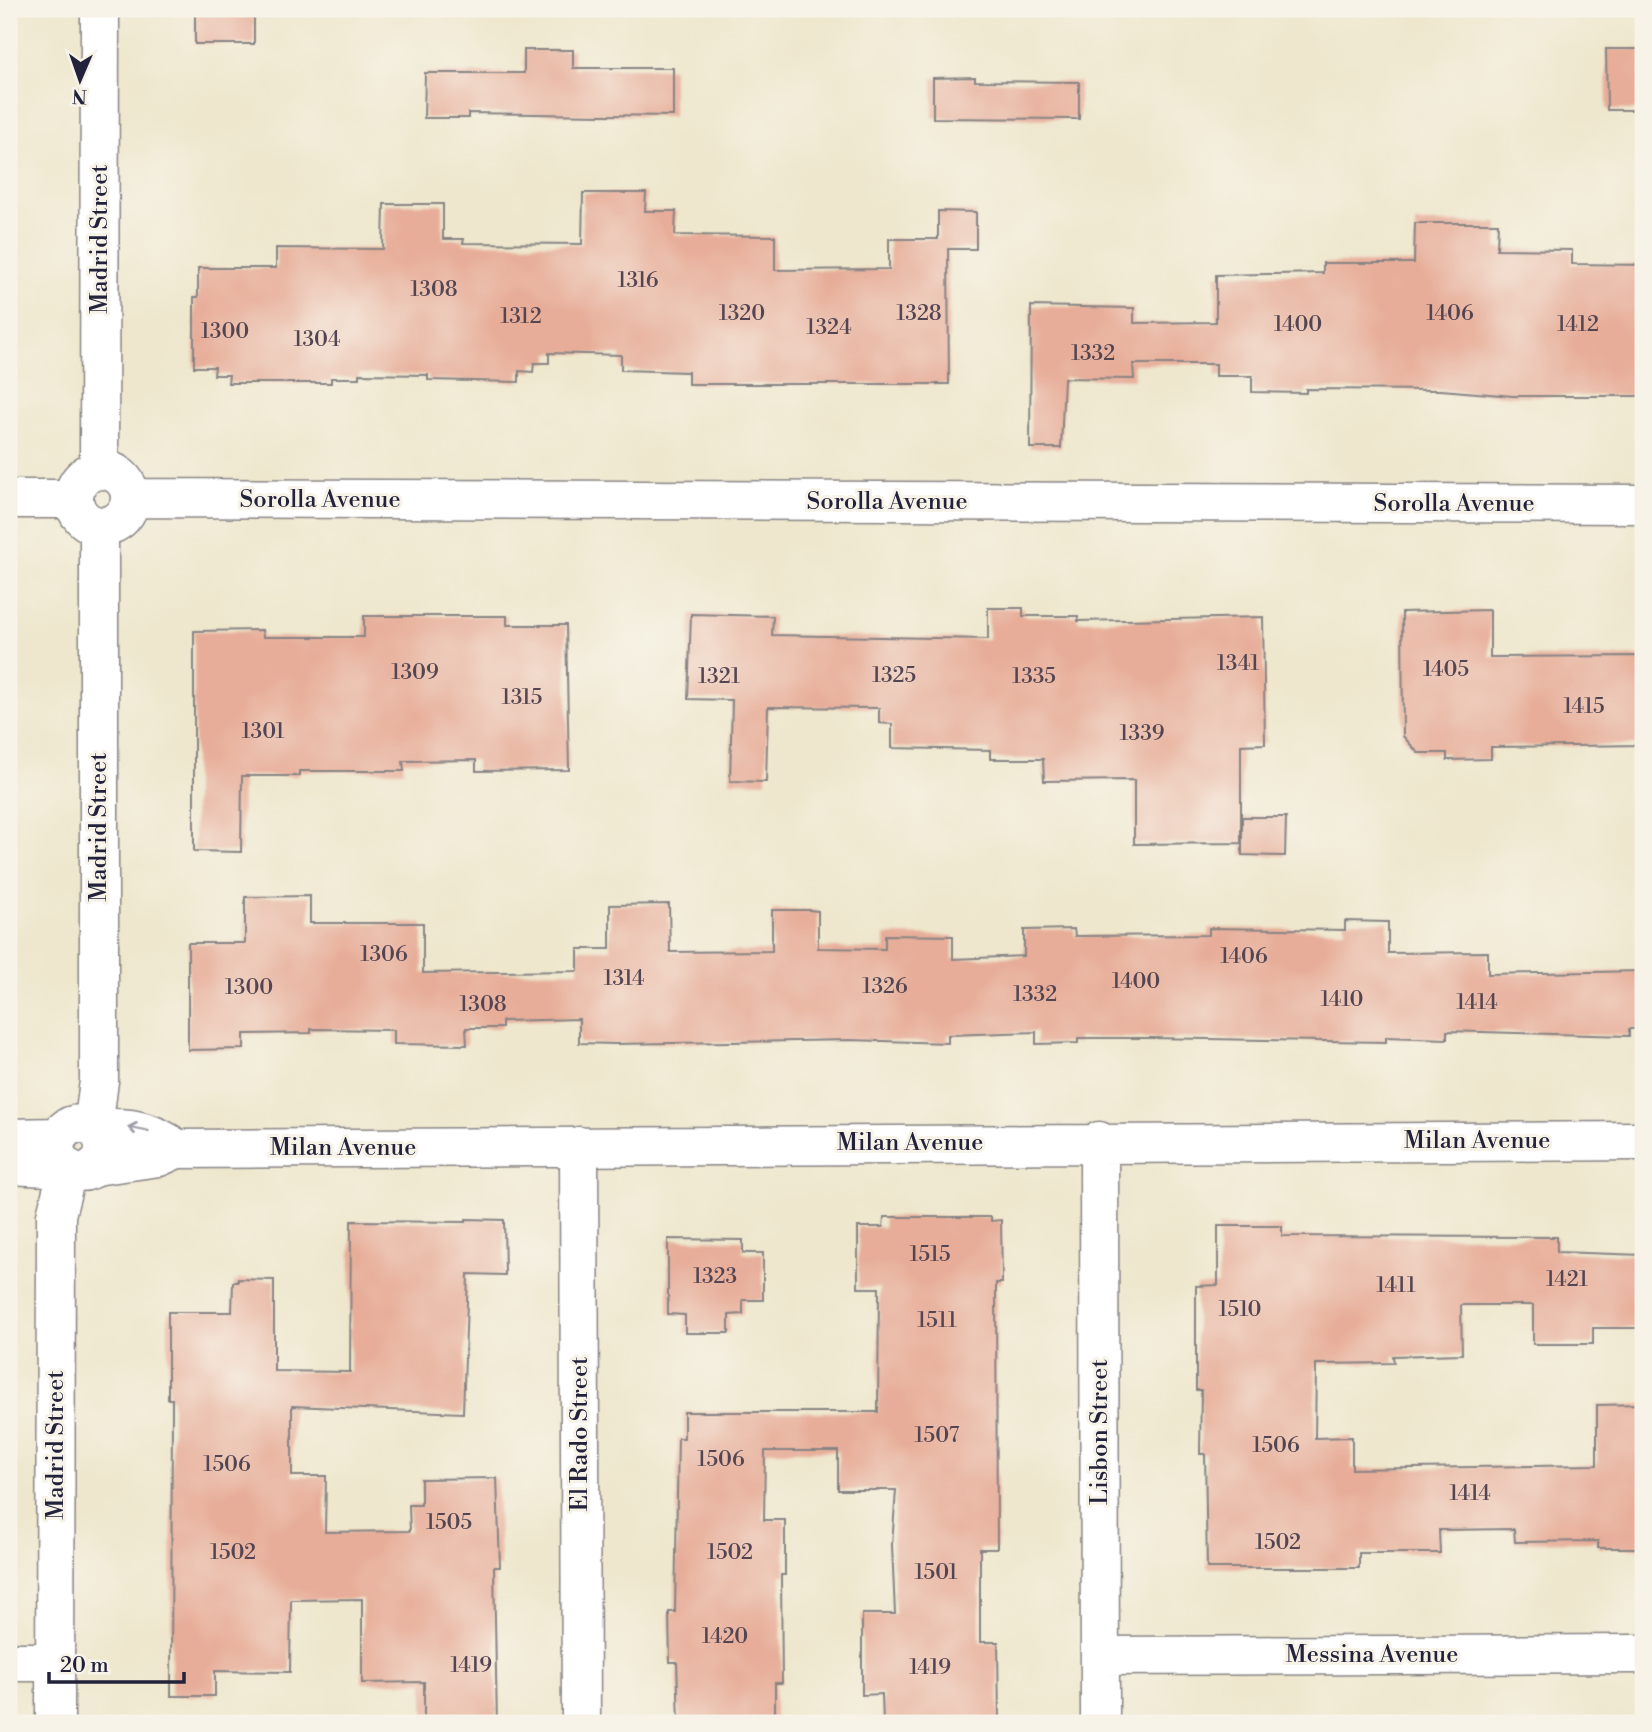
<svg xmlns="http://www.w3.org/2000/svg" width="1652" height="1732" viewBox="0 0 1652 1732" font-family="'Libre Bodoni',serif">
<rect width="100%" height="100%" fill="#f7f3e8"/>
<filter id="ink" filterUnits="userSpaceOnUse"><feTurbulence type="fractalNoise" baseFrequency=".0143" numOctaves="2"/><feDisplacementMap in="SourceGraphic" scale="14" xChannelSelector="R" yChannelSelector="G"/><feConvolveMatrix kernelMatrix="1 2 1 2 8 2 1 2 1" color-interpolation-filters="sRGB"/></filter>
<filter id="wash" filterUnits="userSpaceOnUse"><feTurbulence type="fractalNoise" baseFrequency=".00686" numOctaves="4" result="noise"/><feDisplacementMap in="SourceGraphic" scale="28" xChannelSelector="R" yChannelSelector="G"/><feGaussianBlur stdDeviation="1.57" result="paint"/><feColorMatrix in="noise" values="0 0 0 0 0 0 0 0 0 0 0 0 0 0 0 0 0 1.4 0 .05"/><feComposite in="paint" operator="in"/></filter>
<g filter="url(#wash)">
<rect width="100%" height="100%" fill="#eee7cd"/>
<g id="blocks">
<path fill="#e7ad99" d="M195,9H254V44H195Z
M1606,49H1643V110H1607Z
M524,50H573V68H673V116L468,113V118H424L425,73H524Z
M975,77V81L1079,82V119L933,118V78Z
M583,193H646L645,211H676L675,235L775,236V270L889,269V239H938V211L976,212V249H948L949,384H688V372L621,370V355L549,353V363H534L533,372L519,371V382L428,380V375L359,374V378H331V383H228L229,375H214L215,367H194V297H198V268H276V248L383,249L384,204H443V239H464L463,243L582,244Z
M1415,223H1498L1497,249L1572,250V264L1643,265V396H1513L1441,390L1306,389V393L1252,392V376H1216V364H1133L1134,379L1064,378L1061,448H1030L1031,306L1134,308V323L1216,322V275L1323,273V263H1414Z
M988,608H1023V616H1078V621L1263,617L1265,744L1241,745V843L1134,844V780L1044,781L1043,759H990V750L892,748V724L879,723V708L768,707L766,782L730,781L732,700L688,699L691,614L773,616L772,635L988,639Z
M1490,610V657L1643,656V745L1491,747V759L1447,760V753H1418L1403,736L1402,612Z
M364,616H507V625H566L569,770L476,771V760L403,761L404,771H299V776H242L241,852L194,851V631L262,630L263,637H364Z
M1242,817H1286L1285,856L1242,855Z
M310,896V923H423V973L578,971V949H610V905L669,904L670,952L772,951V910H809L818,911V948L885,949V935L953,936V959L1024,956V930L1074,929L1075,936L1209,935V928L1345,930V921L1388,922V953L1488,952V974L1643,971V1029H1629V1036L1447,1031V1039L1386,1037V1042L1150,1038H1078V1043L1036,1044V1032L948,1035V1043L850,1040L615,1044L579,1043V1019L502,1021V1028H466L467,1045L394,1044V1030L311,1029V1033L244,1034V1049L188,1050V943H245V897Z
M884,1217H991V1221L1001,1220L1002,1283H996L997,1549H980V1642H998L999,1723H883L882,1694L862,1695V1614H895L892,1545L896,1490H838V1451H765L764,1520H785V1575H781L782,1683H775V1723H679L677,1662H670L669,1612H675L678,1438H684V1412H878L879,1288H858V1227H883Z
M466,1219L504,1220L505,1275L468,1274L463,1413L292,1406V1476H326L325,1532L410,1531L409,1505H421V1479L497,1478L500,1567H494L497,1723H424V1682L362,1683V1599L291,1600L290,1672L215,1671V1696H171L172,1399H168V1312H232L233,1282H238V1279L274,1280V1371L350,1372L351,1221L466,1222Z
M1218,1226H1282V1236L1557,1237V1252L1643,1255V1328H1593V1344H1533V1305H1461L1462,1354L1393,1356L1394,1363L1316,1364L1315,1438L1352,1437V1469L1597,1465V1405L1643,1404V1548H1598V1541L1515,1542L1514,1529L1439,1530L1440,1553H1359V1568H1207L1205,1454H1200L1201,1390H1196V1286L1218,1285Z
M668,1239L743,1240V1253H763V1300H743V1314L729,1315V1333H685V1315L668,1314Z"/>
</g>
</g>
<g filter="url(#ink)">
<use href="#blocks" fill-opacity="0" stroke="#888484" stroke-width="2"/>
<g fill="none" stroke-linecap="round" stroke-linejoin="round">
<g stroke="#888484" stroke-width="41">
<path id="minor" d="M74 498a28 28 0 1 1 56 0a28 28 0 1 1-56 0Z
M99,470L100,9
M131,498L1643,504
M9,499H74
M99,526V1081L93,1128C126,1127 150,1128 177,1149
M56 1148a24 24 0 1 1 48 0a24 24 0 1 1-48 0Z
M9,1138L59,1137
M1099,1141L1100,1723
M579,1146L581,1723
M9,1165L68,1168L56,1215L55,1723
M95,1166L159,1157L177,1149L1643,1141
M1101,1656L1643,1654
M9,1662H55"/>
</g>
<use href="#minor" stroke="#fff" stroke-width="38"/>
</g>
<defs><path id="oneway-shaft" d="M-6 0H5M1.5-3L5.5 0L1.5 3" fill="none" stroke-width="1.6" stroke-linecap="round" stroke-linejoin="round" transform="scale(1.75)"/></defs>
<use stroke="#9c9ca7" href="#oneway-shaft" transform="translate(138 1129) rotate(-169)"/>
</g>
<g text-anchor="middle" dominant-baseline="central" stroke-width="6" stroke-linejoin="round" paint-order="stroke">
<g font-size="21" fill="#534552">
<text x="638" y="281">1316</text>
<text x="434" y="290">1308</text>
<text x="742" y="314">1320</text>
<text x="919" y="314">1328</text>
<text x="1450" y="314">1406</text>
<text x="521" y="317">1312</text>
<text x="1298" y="325">1400</text>
<text x="1578" y="325">1412</text>
<text x="829" y="328">1324</text>
<text x="225" y="332">1300</text>
<text x="317" y="340">1304</text>
<text x="1093" y="354">1332</text>
<text x="1238" y="664">1341</text>
<text x="1446" y="670">1405</text>
<text x="415" y="673">1309</text>
<text x="894" y="676">1325</text>
<text x="719" y="677">1321</text>
<text x="1034" y="677">1335</text>
<text x="522" y="698">1315</text>
<text x="1584" y="707">1415</text>
<text x="263" y="732">1301</text>
<text x="1142" y="734">1339</text>
<text x="384" y="955">1306</text>
<text x="1244" y="957">1406</text>
<text x="624" y="979">1314</text>
<text x="1136" y="982">1400</text>
<text x="885" y="987">1326</text>
<text x="249" y="988">1300</text>
<text x="1035" y="995">1332</text>
<text x="1342" y="1000">1410</text>
<text x="1477" y="1003">1414</text>
<text x="483" y="1005">1308</text>
<text x="930" y="1255">1515</text>
<text x="715" y="1277">1323</text>
<text x="1567" y="1280">1421</text>
<text x="1396" y="1286">1411</text>
<text x="1240" y="1310">1510</text>
<text x="937" y="1321">1511</text>
<text x="937" y="1436">1507</text>
<text x="1276" y="1446">1506</text>
<text x="721" y="1460">1506</text>
<text x="227" y="1465">1506</text>
<text x="1470" y="1494">1414</text>
<text x="449" y="1523">1505</text>
<text x="1278" y="1543">1502</text>
<text x="233" y="1553">1502</text>
<text x="730" y="1553">1502</text>
<text x="936" y="1573">1501</text>
<text x="725" y="1637">1420</text>
<text x="471" y="1666">1419</text>
<text x="930" y="1668">1419</text>
</g>
<g font-size="24" fill="#22223b" stroke="#f7f3e8">
<text transform="translate(100 239) rotate(-90)">Madrid Street</text>
<text x="320" y="500">Sorolla Avenue</text>
<text x="887" y="502">Sorolla Avenue</text>
<text x="1454" y="504">Sorolla Avenue</text>
<text transform="translate(99 827) rotate(-90)">Madrid Street</text>
<text x="1477" y="1141">Milan Avenue</text>
<text x="910" y="1143">Milan Avenue</text>
<text x="343" y="1148">Milan Avenue</text>
<text transform="translate(1100 1432) rotate(-90)">Lisbon Street</text>
<text transform="translate(580 1434) rotate(-90)">El Rado Street</text>
<text transform="translate(56 1445) rotate(-90)">Madrid Street</text>
<text x="1372" y="1655">Messina Avenue</text>
</g>
</g>
<rect width="1652" height="1732" fill="none" stroke="#f7f3e8" stroke-width="35"/>
<g transform="translate(80 80) rotate(182)" stroke="#f7f3e8" stroke-width="5" paint-order="stroke">
<path d="M0-5L12 26L0 18L-12 26Z" fill="#22223b"/>
<text y="-10" font-size="19" font-weight="bold" text-anchor="middle" fill="#22223b">N</text>
</g>
<path d="M49 1672v10h135v-10" fill="none" stroke="#22223b" stroke-width="3.5"/>
<text x="60" y="1672" font-size="21" fill="#22223b" stroke="#f7f3e8" stroke-width="5" paint-order="stroke">20 m</text>
</svg>
